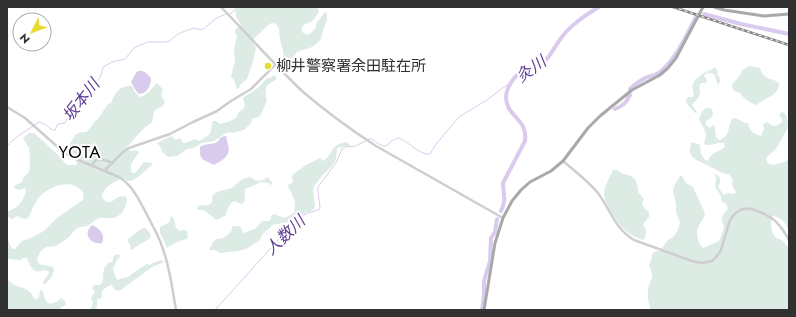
<svg xmlns="http://www.w3.org/2000/svg" width="796" height="317" viewBox="0 0 796 317" font-family="Jost,'Noto Sans JP',sans-serif">
<rect width="100%" height="100%" fill="#fff"/>
<path fill="#dcebe3" d="M238,7H316L319,10C318,14 314,20 311,22C307,24 305,23 302,27V32L307,35L311,33L316,28V24L325,12L327,14V20L324,27L321,39L315,45L312,47L297,52L288,63L283,67L281,64C286,56 282,48 280,39C279,35 280,30 278,27C273,17 265,28 261,32C258,35 254,38 252,41L256,48L253,61L247,79L240,85L239,88L237,89L234,80L231,76L235,61L234,49L237,36L235,32V30L241,25C238,19 232,14 238,7Z
M750,66L760,68C764,81 771,77 779,83C779,97 764,97 757,105C750,103 744,99 740,93L736,92L732,88C732,79 741,79 742,70Z
M715,67L718,71L717,74L721,80L718,85C716,81 716,77 714,74L708,73L705,74L704,76L707,80L706,83H701C698,87 700,88 700,93C699,98 695,101 692,105L697,112L695,113L687,104L686,100L688,97H693C695,92 691,89 693,84C694,80 702,73 706,72C710,70 712,70 715,67Z
M274,75L276,77L277,79C271,84 266,82 266,91C265,95 266,97 267,101L261,114L259,117L254,118L252,119L251,123L244,130L233,133L231,132L226,133L214,141L202,143L193,148L187,149L177,156L168,157L162,152L161,148L157,143L171,136L173,137L176,140L180,138L183,143H185L195,139L199,141L210,134L212,125L213,121H216L220,124L228,122L236,118L239,112L244,108L245,105L243,99L244,97L258,88L267,78H270Z
M157,83L161,87L163,90L161,95L165,102L163,106L158,108L154,112L152,122L143,129L127,147L130,151L137,150L139,152C135,160 128,163 132,173H135L144,162L152,163V165C147,169 136,180 130,181C127,181 125,179 124,178C115,182 103,186 102,197L106,202H111L118,197L125,196L127,199L126,205L122,213L115,218H100L95,220L91,224L87,226L80,227L76,229L68,238L56,246L46,247L40,252L37,259L38,262L39,264L53,267L54,271L51,278L44,285L43,282L49,273L48,271L43,270C33,275 30,266 27,258H23L20,260L10,259H7V238L12,249H15L22,241L29,239L44,231L58,217L83,200C84,195 84,193 80,189C70,180 55,185 45,192C34,200 34,208 28,218L24,219L17,216L12,219H10L9,217L7,216V212C19,207 21,204 26,192L25,188L19,190L16,189L14,186L22,182L23,178L29,172L30,162L29,148L23,138L29,133H34L57,154L67,165H77V159L68,150C69,144 73,139 76,134L81,132H86L91,127L94,122L98,119L108,104L111,103C116,92 118,86 132,86L135,92L140,97C150,94 150,89 157,83Z
M707,108H711L713,112L712,117L706,121V125L710,128L713,125L715,127L716,137L719,140C731,136 727,128 732,119L735,118L745,123H748C750,132 753,133 761,136L764,129L763,124L767,122L773,126L778,125L782,122V118L779,116L780,114L782,111L786,115L788,123L787,129L776,149L766,158C767,161 767,163 769,164C775,166 785,162 789,159V231C785,221 783,219 773,216L771,223L772,232L776,238L782,240L789,248V310H651C649,304 647,297 648,291C649,278 656,280 649,265L652,258V254L656,251H660L667,241L674,236L678,230L680,222L676,212V204L673,190L674,186L680,176H682L686,183L693,187L705,213C703,225 694,224 698,239C699,243 700,245 703,248L719,241L723,231L724,225C720,219 722,214 728,209L727,206L725,203L722,202L720,194L715,187L716,179L715,175L716,174L720,178C721,189 714,183 724,195L727,193L734,194L736,192C733,188 731,185 733,180L729,174C723,175 720,171 715,169C710,167 707,165 703,163C693,159 686,154 692,142L700,145L701,154L705,160L708,161C711,152 718,152 725,147L724,143C716,142 712,147 704,144L706,136L705,131L699,119C701,114 702,110 707,108Z
M346,142L350,145L349,146L339,147L337,149L336,160L331,167L321,177L315,185L313,190L315,205L314,209L310,212H306L300,218L293,219L287,222L272,225L270,228L264,232L259,241L246,249L238,251L220,253L215,250H209L213,242L217,239C222,239 228,236 231,231C232,230 232,227 233,226H240L243,232L244,233C249,232 251,229 255,229L262,221H269L271,219V216L274,214L284,218C299,212 293,212 295,201L288,186L289,184L292,183L293,182L292,177V175L306,165L320,158L323,161C333,156 329,145 346,142Z
M613,170H617L621,173L631,176L635,179L637,183L638,192L644,199L642,203L644,208L649,212V217L643,224L646,230L645,238L643,240C637,238 631,235 626,231C619,225 604,204 604,194C604,186 610,177 613,170Z
M251,177C256,183 262,181 268,177L273,184L271,185L269,183L261,182L253,186L245,189C244,193 245,197 245,201L242,204L234,201C229,205 227,209 226,215L219,219L216,220L204,210H198L197,209L198,206L202,205L206,206C212,204 213,202 212,196C220,189 223,191 231,188C236,186 237,182 242,180C244,178 248,178 251,177Z
M171,216L174,219L176,228L180,231L184,230L187,231L188,237L187,239C179,240 173,244 167,248L160,233V227C164,225 167,224 170,221V217Z
M144,228C148,229 150,233 151,237C145,243 138,244 132,250L130,249C131,246 130,244 128,242V239L138,231Z
M117,254L121,256L117,260L113,269L116,278L118,280L123,278L128,277L139,269L147,264L150,265L153,263L161,260L164,262L162,263L152,267L122,289L119,291L114,289L112,285L108,286L102,291V297L100,299H98L97,300V307L94,310H91L93,302L91,299L92,296L95,292L92,288L95,285C106,286 102,276 104,269C105,267 107,265 108,263L112,262L113,260V257Z
M7,279L14,285L26,289L31,293L35,300L39,297L40,291L42,290L46,301L50,304L57,302L61,298L65,301L66,305L61,307L60,310H7Z"/>
<path fill="#d9cbed" d="M138,71C144,70 147,74 151,78C151,85 147,94 139,94C136,92 133,85 131,82L136,73Z
M225,136L227,137L226,138C232,154 228,157 214,165L202,159L200,154V147C205,143 212,145 217,142C221,139 219,137 225,136Z
M92,225C99,228 106,234 102,243C91,245 82,234 92,225Z"/>
<g fill="none" stroke-linecap="round" stroke-linejoin="round">
<path stroke="#d9cbed" stroke-width="1" d="M230,14L234,11L236,8V7
M369,139H372C391,154 384,141 399,138C409,142 419,155 430,154L436,144L459,117L487,100L500,90L510,83
M7,146C16,136 28,130 39,122C41,123 44,124 46,125C50,128 50,130 55,130L58,124L65,123L70,112L77,106L84,101L91,92L95,83L100,78L103,67L112,62L125,59L134,48L145,43L148,42H165L170,41C177,33 185,31 195,28C205,33 206,25 214,20C217,17 222,16 226,14
M215,310L288,229L296,221L300,220L305,214L318,210L320,209C320,201 317,194 318,187L336,163L342,149L345,147L355,146L366,141"/>
<path stroke="#d9cbed" stroke-width="4" d="M704,14L741,24L789,34
M630,89C634,85 640,81 645,78C650,76 656,75 660,72C676,59 686,36 696,17
M615,109C623,106 626,103 630,95
M501,211C507,198 503,196 503,183L525,141C528,118 507,118 506,98C506,86 517,71 529,68C535,67 539,68 543,63C550,57 554,48 559,41C569,26 584,16 599,7
M482,310L484,296V281L490,261L491,238L495,232L497,219"/>
<path stroke="#cecece" stroke-width="2.5" d="M221,7C248,35 274,64 302,91C325,111 350,129 376,146L503,218
M7,107L25,118L60,149L71,157L119,177C132,185 138,198 145,211C150,221 156,231 160,241C169,263 172,287 176,310
M563,161C575,171 588,181 598,193C610,209 615,229 634,240L692,261L703,263L707,262L712,261L717,256L721,250L730,220C740,204 751,207 766,215C770,217 775,220 778,224C783,229 786,235 789,240
M92,166C96,155 104,160 113,163
M106,169L123,152L129,148L170,134L193,122L217,111L231,101L251,89L276,64"/>
<path stroke="#a9a9a9" stroke-width="3" d="M714,7L724,10L764,16L789,14
M484,310L495,243L503,218L512,201L521,190L530,182L551,171L563,161L588,128L600,116L632,90L660,75L668,68L676,58L703,7"/>
<g stroke="#868686" stroke-width="2.5">
<path id="rail" d="M673,7L789,45"/>
</g>
<use href="#rail" stroke="#fff" stroke-width="1" stroke-dasharray="3" stroke-linecap="butt"/>
</g>
<circle fill="#e8dc33" stroke="#fff" stroke-width="1.5" cx="268" cy="66" r="4"/>
<g text-anchor="middle" dominant-baseline="central" stroke-width="4" stroke-linejoin="round" paint-order="stroke">
<g font-size="15" fill="#313131" stroke="#fff" text-anchor="start">
<text x="276" y="66">柳井警察署余田駐在所</text>
</g>
<g font-size="16" font-style="italic" fill="#5f3c95" stroke="#fff">
<text transform="translate(531 69) rotate(-36)">灸川</text>
<text transform="translate(81 100) rotate(-52)">坂本川</text>
<text transform="translate(285 235) rotate(-44)">人数川</text>
</g>
<g font-size="17" letter-spacing="1" fill="#000" stroke="#fff">
<text x="80" y="152">YOTA</text>
</g>
</g>
<rect width="796" height="317" fill="none" stroke="#313131" stroke-width="16"/>
<g transform="translate(32 32) rotate(228)"><circle r="19" fill="#ffffff" stroke="#adadad"/>
<path d="M0-3L7 15L0 10L-7 15Z" fill="#e8dc33"/>
<text y="-6" font-size="11" font-weight="bold" text-anchor="middle" fill="#313131">N</text>
</g>
</svg>
